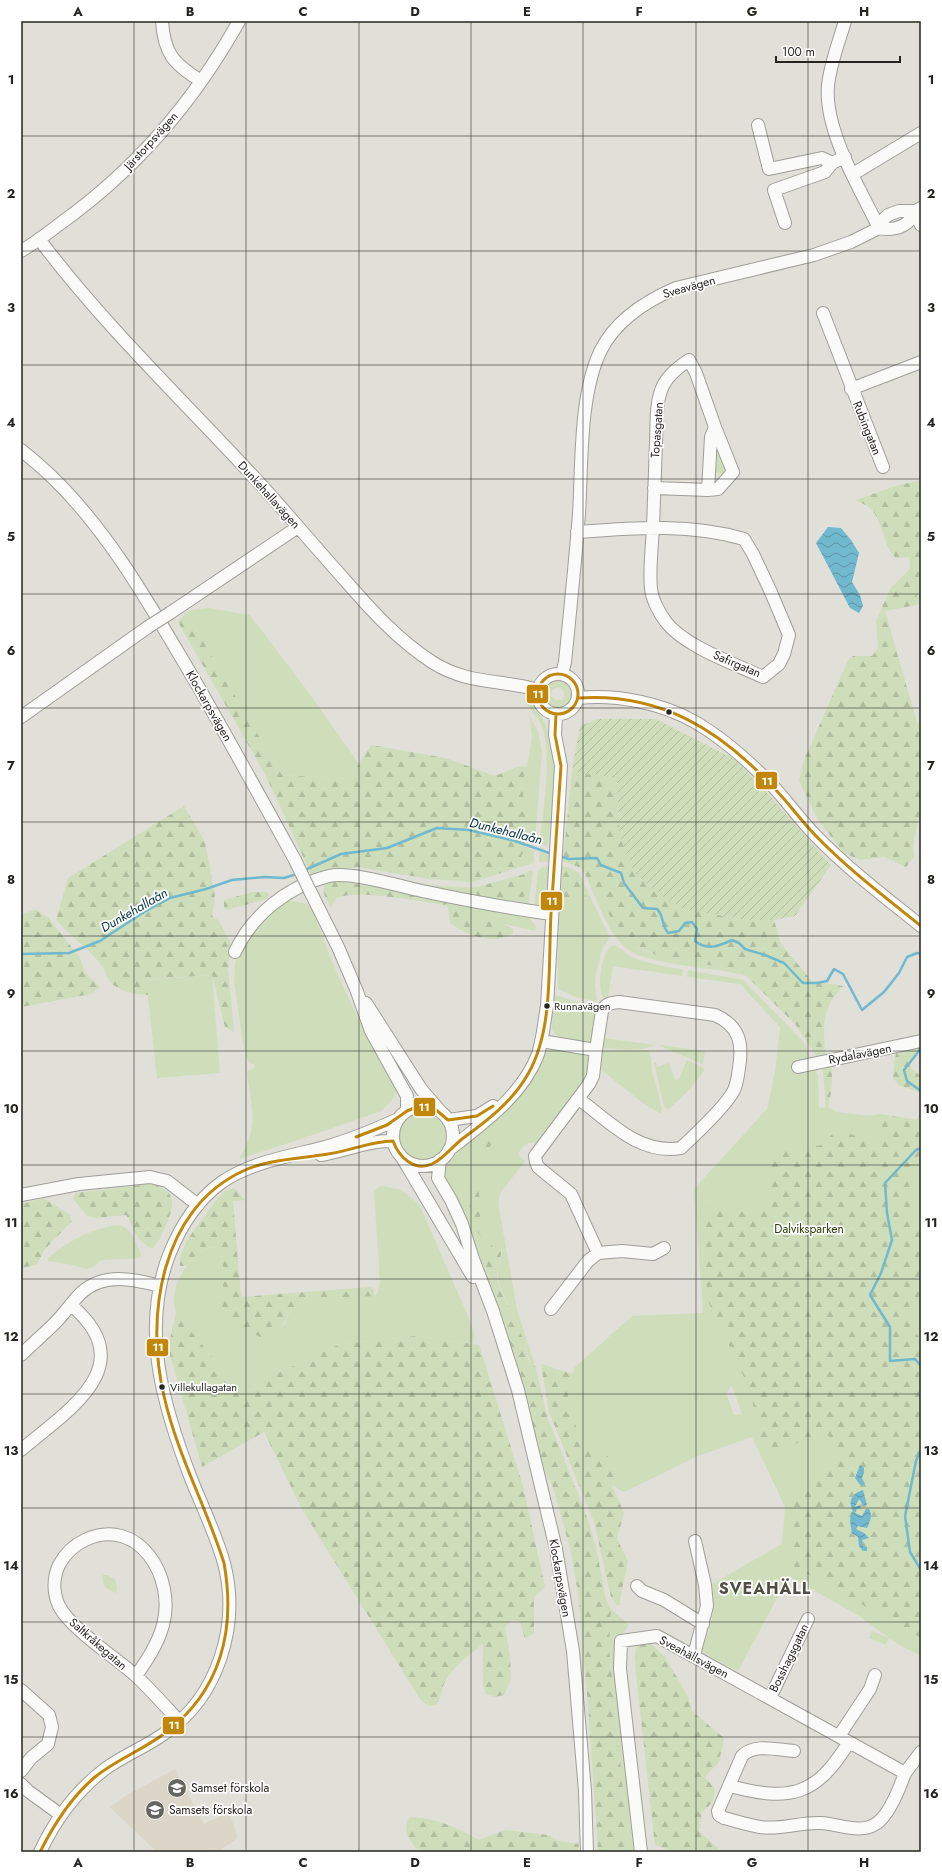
<svg xmlns="http://www.w3.org/2000/svg" width="942" height="1873" viewBox="0 0 942 1873" font-family="Jost,sans-serif">
<defs>
<pattern id="forest-firs" width="22" height="20" patternUnits="userSpaceOnUse"><rect width="22" height="20" fill="#cedeba"/><path d="M5 1l3.5 6h-7zM16 11l3.5 6h-7z" fill="#b1bea0"/></pattern>
<pattern id="garden-furrows" width="10" height="10" patternUnits="userSpaceOnUse"><rect width="10" height="10" fill="#cedeba"/><path d="M-1 1l2-2M0 10L10 0M9 11l2-2" fill="none" stroke="#b1bea0"/></pattern>
<pattern id="water-waves" width="16" height="10" patternUnits="userSpaceOnUse"><rect width="16" height="10" fill="#70b9ce"/><path d="M0 5q4-4 8 0t8 0" fill="none" stroke="#5c96a7"/></pattern>
</defs>
<rect width="100%" height="100%" fill="#e0dfd8"/>
<path fill="#dcd6c8" d="M175,1769L204,1824L229,1812L238,1838L217,1852H157L110,1807L125,1796Z"/>
<path fill="#cedeba" fill-rule="evenodd" d="M714,449L722,450L729,468L725,473H713Z
M921,575V604L917,605L916,598Z
M208,608L250,615L306,689L359,764L349,779L282,775L191,621L185,614L191,610Z
M553,679C591,674 566,732 544,701C541,691 544,684 553,679ZM559,687C565,690 566,694 563,699L557,701L552,697L551,693L553,689Z
M526,696C555,724 555,762 553,800C552,816 551,831 547,846L540,844C542,813 553,754 542,727C538,717 530,710 525,701Z
M528,714L538,731L542,751L535,842L528,841L522,784L527,767L532,737L530,720Z
M525,847L534,851V863L517,868Z
M539,852L563,858V861L539,862Z
M542,867C554,866 569,865 579,873L609,936L608,941L603,947L596,973L595,986L597,1001L578,998L560,990L558,988L557,906L559,877L547,878C546,890 547,902 534,907L538,872ZM574,872L585,900H573L566,904Z
M531,870L533,872L528,906L346,872H353C394,878 436,889 477,887L474,892L478,896L517,902L526,893V877L524,874Z
M586,876L622,936L640,949L659,956L741,971L746,976C731,971 716,970 701,968C680,965 650,961 632,952C610,941 596,898 586,876Z
M448,900L527,915L536,926L535,931L465,915L454,906L448,907L444,905L448,903Z
M283,901C291,901 304,901 310,907C315,912 326,947 330,957C350,1002 371,1047 396,1089C396,1097 388,1105 381,1111L301,1139L239,1159C259,1127 252,1109 247,1074L248,1071L254,1068L255,1065L249,1062L246,1057L242,1037L234,981L235,963L247,936Z
M613,945C619,946 627,955 634,958C649,964 666,967 681,969L683,970L682,976L613,966L608,997L604,999C596,989 601,951 613,945Z
M688,970L743,980L803,1041L818,1076L819,1108L828,1107L837,1112L870,1116L880,1114L916,1120L921,1114V1656L901,1646L889,1638L886,1645L869,1638L872,1631L889,1638L859,1616L789,1576L738,1671L703,1653L702,1649C711,1625 716,1610 712,1584L782,1544L785,1507L752,1437L698,1456L624,1492L612,1485L617,1472L607,1455L591,1448L584,1442L566,1406L574,1368L632,1316L703,1313L694,1189L767,1109L775,1072L780,1027L740,984L687,977ZM731,1386H732L742,1414L734,1415L726,1394Z
M212,975L220,1073L157,1078L146,980Z
M556,995L597,1009L592,1041L588,1044C576,1042 557,1041 552,1029L553,1000Z
M603,1038L655,1045C640,1052 618,1049 602,1048Z
M659,1045L705,1051L703,1064L660,1046Z
M548,1050L583,1054L589,1058L590,1062L587,1081L539,1143C530,1141 520,1144 519,1155L525,1161L501,1192L498,1202L517,1310L534,1362V1367L530,1368L529,1358L517,1324L499,1285L497,1269L502,1255V1248L499,1242L495,1239L486,1266L487,1272L501,1309L512,1346L509,1349L444,1178V1170L450,1161Z
M647,1050L650,1052L652,1070L662,1109L661,1114L643,1103L600,1069L602,1051Z
M687,1060L705,1069L692,1087L668,1110L664,1106L654,1063L656,1062L657,1067L669,1063L675,1080L679,1079Z
M398 1137a24 24 0 1 1 48 0a24 24 0 1 1-48 0Z
M382,1186L400,1189L419,1204L468,1316L474,1333L473,1344L416,1336L340,1344L240,1391L176,1313C175,1308 173,1303 174,1298C174,1279 198,1240 219,1249C227,1266 223,1300 223,1319L249,1330L284,1325C286,1320 288,1314 291,1310C302,1295 356,1297 374,1296L378,1292L380,1283L374,1191Z
M115,1225C131,1225 135,1241 141,1254L140,1258L104,1260L99,1261L94,1267L86,1269L74,1265L48,1261V1258C67,1242 91,1229 115,1225Z
M103,1575H108L115,1580L117,1588L116,1593C106,1589 101,1585 103,1575Z
M611,1609L628,1624C627,1633 616,1635 615,1648L636,1852H628L629,1849L609,1648Z"/>
<path fill="url(#forest-firs)" d="M921,480V575L916,598L917,605L885,611L916,719L921,728V808L913,845L914,857L906,867L884,857L860,860L844,853L818,820L799,781L804,760L848,660L853,656H872L878,648L876,621L890,589L910,569V562L908,557L896,558C883,545 884,524 872,510C869,506 861,503 856,500L895,486Z
M185,614L191,621L282,775L349,779L371,745L446,758L495,776L519,766L527,767L522,784L528,839L517,868L473,882L430,879L357,867L311,874L265,774L178,622Z
M572,771L617,778L618,811L622,842L684,909L747,920H774L781,944L812,981L843,986C839,992 833,997 830,1004C821,1019 825,1040 825,1057L818,1058L795,1024L741,971L659,956L631,944L622,936L581,868L563,861Z
M184,806L205,842L215,896L212,916L218,920L231,943L228,969L234,1032L225,1027L212,975L152,979L146,980L148,995C136,994 125,993 115,986C107,982 107,973 102,966C89,948 70,936 56,920L68,878Z
M567,869L574,872L586,895L585,900H573L566,905L563,904C562,895 560,877 567,869Z
M524,874C527,879 526,883 526,889C526,911 492,898 478,896L474,892L477,887Z
M331,880L439,897L448,900V903L444,905C425,902 350,888 336,899C334,901 332,905 331,907C325,897 318,888 331,880Z
M253,892H267L269,895L267,899L226,910L224,907V900Z
M454,906L465,915L501,923L513,929V933C495,946 465,935 450,923L448,907Z
M36,910L48,917L80,958L85,973L100,987L91,994L21,1007V914Z
M914,1044L919,1051L910,1063L911,1068L921,1076V1093L899,1085L893,1078L894,1063L897,1049Z
M831,1062C833,1078 832,1092 828,1107L826,1108L823,1072L821,1065Z
M880,1114L916,1120L921,1114V1154C918,1157 914,1160 913,1164C906,1185 911,1213 921,1232V1297C911,1300 908,1309 905,1318L921,1340V1638L790,1564L792,1499L815,1486L838,1451L833,1439L825,1434L773,1451L758,1435L751,1392L708,1301L700,1206L744,1211H767L769,1163L772,1156L787,1149L822,1145L837,1129L878,1144L881,1142L882,1132Z
M493,1131L496,1134L495,1142L488,1148L482,1147V1138Z
M150,1184C176,1190 176,1202 166,1225C162,1234 159,1242 152,1249C145,1245 137,1238 134,1230C131,1225 130,1220 126,1215L97,1218L87,1216L73,1199L75,1193Z
M475,1184L477,1185L479,1191L481,1236C467,1224 469,1203 470,1186Z
M234,1188L245,1200L233,1201L241,1297L370,1287L374,1289V1296C354,1298 305,1295 292,1309C286,1315 283,1326 278,1333C274,1335 268,1338 263,1338C261,1338 230,1322 223,1319C220,1297 228,1270 219,1249C205,1243 195,1256 186,1266H180V1258L187,1240L217,1199L225,1191Z
M43,1198L69,1214L72,1221L45,1249L37,1264L21,1269V1204Z
M495,1239L499,1241C506,1256 495,1262 497,1277C499,1292 508,1304 514,1317C522,1333 526,1350 530,1367H534L535,1365L547,1416L587,1517L596,1547L606,1599L611,1609L609,1648L629,1849L628,1852H598L589,1718L578,1593L571,1552L553,1487L543,1467L509,1349L511,1346L501,1309L487,1272L486,1266L492,1242Z
M176,1313L240,1391L340,1344L416,1336L479,1345L523,1486L545,1587L534,1597V1633L525,1639L520,1622L511,1620L505,1627L510,1656L511,1679L504,1695L495,1697L486,1694L483,1685V1644C469,1655 452,1667 444,1684C441,1691 441,1698 436,1705L429,1706L420,1699L303,1511L264,1432L202,1467L168,1348Z
M541,1364L573,1374L566,1406L584,1442L591,1448L607,1455L617,1472L612,1485L624,1513L617,1539L628,1561L619,1605H617L611,1597L594,1522L549,1412Z
M647,1640L665,1657L688,1696L692,1711L724,1738L719,1762L705,1777L715,1789L713,1802L702,1812L699,1831L722,1852H674L655,1845L636,1675C636,1660 630,1645 647,1640Z
M410,1817C436,1818 456,1827 479,1840L505,1830L548,1835L559,1841L579,1844L577,1852H419C410,1841 401,1831 410,1817Z"/>
<path fill="url(#garden-furrows)" d="M597,719H656L734,759L761,786L831,865L795,916L774,920H747L684,909L665,898L634,872L622,842L619,829L617,778L572,771L580,726Z"/>
<path fill="url(#water-waves)" d="M828,527L841,528L851,540L859,553L852,582L860,595L863,606L859,613L850,608L816,543Z
M860,1465L864,1468V1473L862,1478L865,1484L861,1486L855,1478Z
M863,1490L867,1505L864,1506L859,1499L855,1507L860,1505L861,1508L857,1509L855,1513L862,1516L866,1509H869C873,1516 870,1521 867,1528L858,1526L856,1529L864,1533L869,1538L862,1540L863,1546L867,1547V1551H863L859,1546L858,1537L852,1533C851,1525 848,1518 853,1511C847,1501 853,1493 863,1490Z"/>
<g fill="none" stroke-linecap="round" stroke-linejoin="round">
<path stroke="#70b9ce" stroke-width="2.5" d="M559,856L569,859L597,858L601,865L621,873L624,883L643,908L657,909C664,915 661,925 668,933L679,931L685,923L692,922L697,929L695,941C707,951 719,946 732,940L739,943L745,949L765,955L784,963L803,983H817L827,981L834,969L843,974L862,1010L884,992L899,973L907,957L917,953L921,954
M305,870L341,854L387,848L437,828L469,830L515,841L552,854
M21,954L69,953L100,941L144,912L170,898L206,889L232,880L264,877L284,878L297,874
M920,1046L919,1051L904,1070L907,1081L921,1091
M921,1148L916,1150L885,1183L887,1213L892,1240L881,1273L870,1295L890,1327V1361L915,1359L921,1366
M921,1449L916,1461L905,1516L910,1552L921,1570"/>
<g stroke="#9f9e99" stroke-width="14">
<path id="minor" d="M162,21C164,54 174,64 201,81
M845,21C839,42 830,64 828,86C824,130 860,189 879,228
M758,125L769,169L822,158L832,163
M853,174L921,133
M914,211L921,225
M785,223L774,190L825,172L832,163L845,157
M879,228C889,230 902,229 910,220C914,214 914,211 921,208
M39,239C106,328 189,406 264,488C291,518 317,549 344,579C370,609 398,640 432,662C468,685 500,679 538,690
M21,251C35,243 48,233 61,223C135,170 195,100 239,21
M823,313L883,467
M851,389L921,362
M21,450C32,459 43,468 53,478C111,534 154,612 195,681C229,740 262,800 295,860
M708,490L718,489L733,472L715,427
M577,532C633,528 689,523 744,539L753,554L770,590L789,635L784,654L779,664L763,677C735,664 684,646 666,622C659,613 652,599 651,589C649,569 652,547 653,528C654,499 655,471 656,442C657,427 655,409 660,394C664,378 676,369 689,360L696,373L715,427L711,437L708,490L654,488
M170,613L298,527
M538 694a20 20 0 1 1 40 0a20 20 0 1 1-40 0Z
M562,674L565,662C570,613 575,564 579,514C582,466 579,394 601,350C616,320 646,301 676,288L814,255L851,242L879,228L883,220L888,215L899,211H914
M579,698C616,694 662,703 695,722C721,737 747,760 768,781C785,798 799,819 816,836C848,869 885,897 921,926
M21,717L148,627
M310,891L338,947L356,989L371,1031L407,1096V1110
M235,952C252,915 288,886 329,876C350,871 399,886 422,891C464,900 508,908 551,914
M366,1003L421,1089L440,1111
M541,1041L596,1050L593,1076L589,1084L535,1156L536,1162L538,1167L571,1194L598,1253L588,1261L551,1309
M798,1067L921,1041
M579,1099C610,1122 639,1155 681,1148C696,1134 723,1109 733,1092C737,1085 738,1076 739,1068C743,1044 740,1026 715,1015L619,1002C611,1003 606,1003 602,1011L596,1050
M393 1136a30 30 0 1 1 60 0a30 30 0 1 1-60 0Z
M448,1120L477,1116L493,1106
M449,1150C482,1124 523,1095 538,1054C543,1039 544,1022 547,1006L561,766L555,735L556,714
M321,1155C345,1151 369,1140 393,1141
M403,1159L473,1277
M440,1160L438,1178L451,1200L462,1224L473,1259L493,1311L518,1390L556,1549L573,1651L585,1791L587,1852
M21,1195L79,1184L150,1177L167,1181L198,1205
M598,1253L622,1251L653,1254L664,1248
M21,1355C32,1344 44,1334 55,1323C64,1314 72,1302 81,1293C104,1272 133,1279 160,1286
M21,1450C68,1410 143,1366 71,1305
M637,1586L642,1591L664,1600L703,1624
M694,1655L707,1606L705,1585L695,1541
M136,1676C147,1660 158,1644 163,1625C176,1578 139,1515 85,1540C74,1545 65,1554 59,1565C53,1578 53,1593 59,1606C70,1628 116,1658 135,1675C151,1690 165,1706 179,1721
M21,1690L49,1715L52,1727L48,1744L31,1758L21,1771
M770,1698L808,1619
M839,1736L870,1689L875,1675
M794,1751C778,1750 754,1743 742,1756L718,1811L719,1815L724,1818C736,1821 748,1825 760,1827C781,1830 800,1822 821,1823C839,1824 861,1835 877,1823C890,1814 900,1787 905,1773
M21,1784L28,1791L61,1815
M730,1786C790,1802 816,1796 849,1742
M40,1852C55,1820 76,1791 105,1769C124,1755 146,1747 165,1733C219,1696 240,1624 224,1563C216,1535 203,1508 192,1481C164,1409 140,1331 169,1255C180,1227 197,1200 222,1182C251,1162 291,1156 325,1147C350,1140 374,1130 398,1119
M641,1852L620,1669L621,1641L657,1636L905,1773L921,1752"/>
</g>
<use href="#minor" stroke="#fafaf9" stroke-width="12"/>
<g stroke="#9f9e99" stroke-width="14" stroke-linecap="butt">
<path id="minor-bridge" d="M148,627L170,613
M295,860L310,891"/>
</g>
<use href="#minor-bridge" stroke="#fafaf9" stroke-width="12"/>
<g stroke="#fff" stroke-width="6">
<path id="bus-1" d="M538 694a20 20 0 1 1 40 0a20 20 0 1 1-40 0Z
M579,698C660,693 719,729 773,787C789,803 801,821 817,837C849,870 885,897 921,926
M356,1137L387,1125L407,1111L419,1106L435,1109L448,1120L477,1116L493,1106
M40,1852C54,1824 71,1797 95,1777C117,1759 143,1750 165,1733C221,1691 236,1630 224,1563C206,1506 177,1454 164,1396C145,1316 161,1209 243,1171C269,1159 299,1159 328,1154C350,1151 371,1141 393,1141C399,1157 414,1172 432,1164C443,1159 452,1147 462,1139C487,1121 513,1101 528,1074C554,1029 548,964 551,914C554,864 558,815 561,766L555,735L556,714"/>
</g>
<use href="#bus-1" stroke="#c28608" stroke-width="3"/>
</g>
<path fill="none" stroke="#252420" stroke-width="1" stroke-opacity="0.55" d="M134,21V1852M246,21V1852M359,21V1852M471,21V1852M583,21V1852M696,21V1852M808,21V1852M21,136H921M21,251H921M21,365H921M21,479H921M21,594H921M21,708H921M21,822H921M21,936H921M21,1051H921M21,1165H921M21,1279H921M21,1394H921M21,1508H921M21,1622H921M21,1737H921"/>
<defs>
<g id="school-disc" transform="scale(1)"><circle r="9.5" fill="#666560" stroke="#fff"/><path d="M0-5L7-2L0 1L-7-2ZM-4 1L0 2.5L4 1V4Q0 6-4 4Z" fill="#fff"/></g>
</defs>
<g fill-rule="evenodd">
<use href="#school-disc" x="177" y="1788"/>
<use href="#school-disc" x="155" y="1810"/>
</g>
<g fill="#252420" stroke="#fff" stroke-width="1.5">
<circle cx="669" cy="712" r="3.5"/>
<circle cx="547" cy="1006" r="3.5"/>
<circle cx="162" cy="1387" r="3.5"/>
</g>
<g text-anchor="middle" dominant-baseline="central" stroke-width="3.5" stroke-linejoin="round" paint-order="stroke">
<g font-size="11" fill="#252420" stroke="#fff" text-anchor="start">
<text x="554" y="1006">Runnavägen</text>
<text x="170" y="1387">Villekullagatan</text>
</g>
<g font-size="12" fill="#252420" stroke="#fff">
<text transform="translate(151 141) rotate(-48)">Järstorpsvägen</text>
<text transform="translate(689 287) rotate(-16)">Sveavägen</text>
<text transform="translate(867 428) rotate(68)">Rubingatan</text>
<text transform="translate(657 430) rotate(-86)">Topasgatan</text>
<text transform="translate(269 495) rotate(48)">Dunkehallavägen</text>
<text transform="translate(737 664) rotate(23)">Safirgatan</text>
<text transform="translate(209 706) rotate(60)">Klockarpsvägen</text>
<text transform="translate(860 1054) rotate(-11)">Rydalavägen</text>
<text transform="translate(560 1578) rotate(80)">Klockarpsvägen</text>
<text transform="translate(98 1644) rotate(41)">Saltkråkegatan</text>
<text transform="translate(694 1657) rotate(28)">Sveahällsvägen</text>
<text transform="translate(789 1658) rotate(-64)">Bosshagsgatan</text>
</g>
<g font-size="12" fill="#273d07" stroke="#fff">
<text x="809" y="1229">Dalviksparken</text>
</g>
<g font-size="12" fill="#252420" stroke="#fff" text-anchor="start">
<text x="191" y="1788">Samset förskola</text>
<text x="169" y="1810">Samsets förskola</text>
</g>
<g font-size="13" font-style="italic" fill="#00303e" stroke="#fff">
<text transform="translate(506 831) rotate(14)">Dunkehallaån</text>
<text transform="translate(134 910) rotate(-30)">Dunkehallaån</text>
</g>
<g font-size="16" font-weight="bold" letter-spacing="1" fill="#504d43" stroke="#fff">
<text x="765" y="1588">SVEAHÄLL</text>
</g>
</g>
<g stroke="#fff" stroke-width="1.5">
<rect x="526" y="684" width="23" height="20" rx="4" fill="#c28608"/>
<rect x="755" y="771" width="23" height="19" rx="4" fill="#c28608"/>
<rect x="540" y="891" width="23" height="20" rx="4" fill="#c28608"/>
<rect x="413" y="1097" width="23" height="20" rx="4" fill="#c28608"/>
<rect x="146" y="1338" width="23" height="19" rx="4" fill="#c28608"/>
<rect x="162" y="1716" width="23" height="19" rx="4" fill="#c28608"/>
</g>
<g font-size="11" text-anchor="middle" font-weight="bold" fill="#fff">
<text x="538" y="698">11</text>
<text x="767" y="785">11</text>
<text x="552" y="905">11</text>
<text x="424" y="1111">11</text>
<text x="158" y="1351">11</text>
<text x="174" y="1729">11</text>
</g>
<rect width="942" height="1873" fill="none" stroke="#ffffff" stroke-width="44"/>
<path d="M776 56v6h124v-6" fill="none" stroke="#252420" stroke-width="2"/>
<text x="782" y="56" font-size="12" fill="#252420" stroke="#ffffff" stroke-width="3" paint-order="stroke">100 m</text>
<rect x="22" y="22" width="898" height="1829" fill="none" stroke="#252420" stroke-width="1.5"/>
<g font-size="13" text-anchor="middle" font-weight="bold" fill="#252420">
<text x="78" y="16">A</text>
<text x="190" y="16">B</text>
<text x="303" y="16">C</text>
<text x="415" y="16">D</text>
<text x="527" y="16">E</text>
<text x="639" y="16">F</text>
<text x="752" y="16">G</text>
<text x="864" y="16">H</text>
<text x="11" y="84">1</text>
<text x="931" y="84">1</text>
<text x="11" y="198">2</text>
<text x="931" y="198">2</text>
<text x="11" y="312">3</text>
<text x="931" y="312">3</text>
<text x="11" y="427">4</text>
<text x="931" y="427">4</text>
<text x="11" y="541">5</text>
<text x="931" y="541">5</text>
<text x="11" y="655">6</text>
<text x="931" y="655">6</text>
<text x="11" y="770">7</text>
<text x="931" y="770">7</text>
<text x="11" y="884">8</text>
<text x="931" y="884">8</text>
<text x="11" y="998">9</text>
<text x="931" y="998">9</text>
<text x="11" y="1113">10</text>
<text x="931" y="1113">10</text>
<text x="11" y="1227">11</text>
<text x="931" y="1227">11</text>
<text x="11" y="1341">12</text>
<text x="931" y="1341">12</text>
<text x="11" y="1455">13</text>
<text x="931" y="1455">13</text>
<text x="11" y="1570">14</text>
<text x="931" y="1570">14</text>
<text x="11" y="1684">15</text>
<text x="931" y="1684">15</text>
<text x="11" y="1798">16</text>
<text x="931" y="1798">16</text>
<text x="78" y="1867">A</text>
<text x="190" y="1867">B</text>
<text x="303" y="1867">C</text>
<text x="415" y="1867">D</text>
<text x="527" y="1867">E</text>
<text x="639" y="1867">F</text>
<text x="752" y="1867">G</text>
<text x="864" y="1867">H</text>
</g>
</svg>
